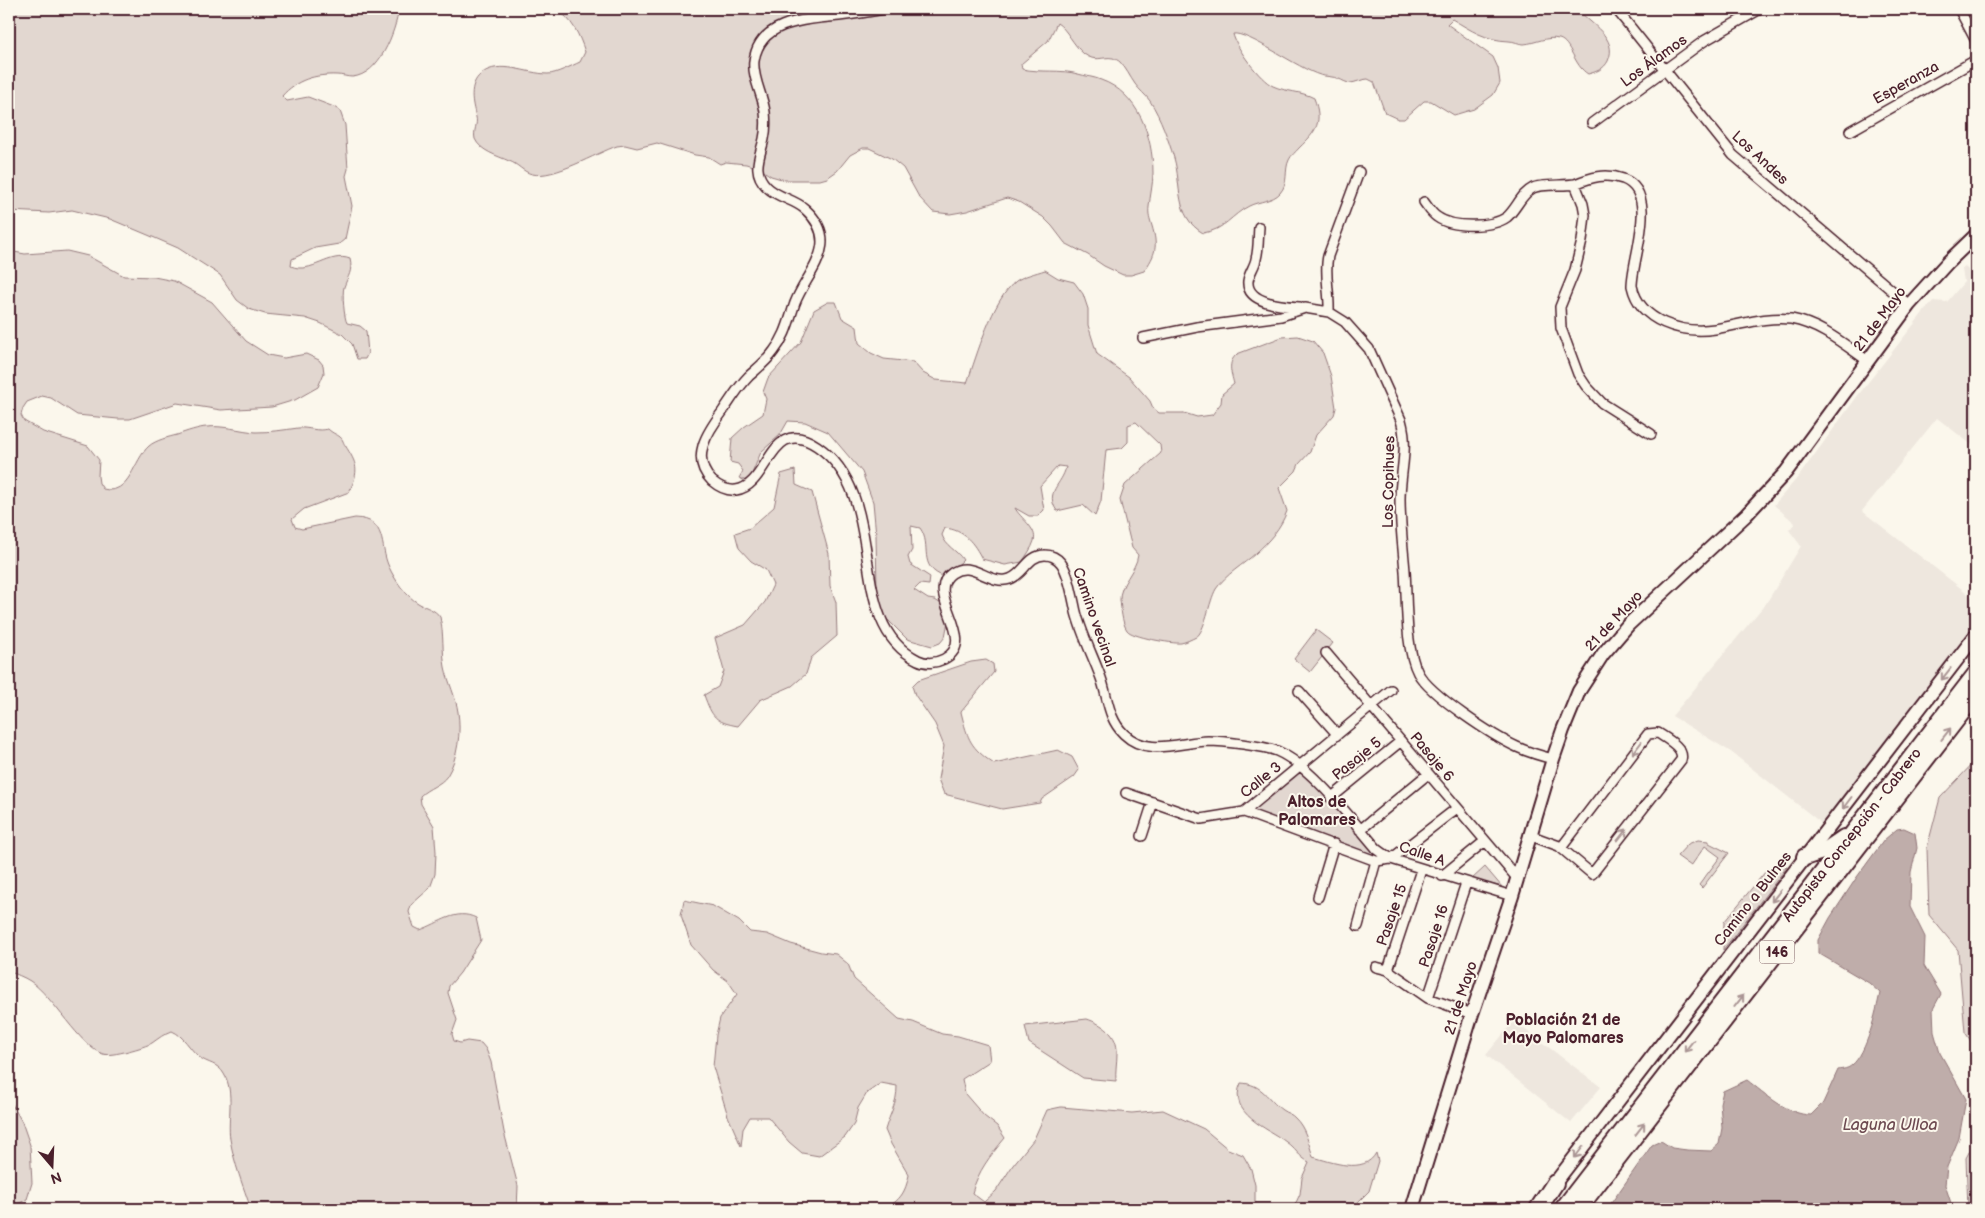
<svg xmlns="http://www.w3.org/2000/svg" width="1985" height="1218" viewBox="0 0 1985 1218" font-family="'Balsamiq Sans',sans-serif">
<rect width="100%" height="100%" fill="#fbf7ec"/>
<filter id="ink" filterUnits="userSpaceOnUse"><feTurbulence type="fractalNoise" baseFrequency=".02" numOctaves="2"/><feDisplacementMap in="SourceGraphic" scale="10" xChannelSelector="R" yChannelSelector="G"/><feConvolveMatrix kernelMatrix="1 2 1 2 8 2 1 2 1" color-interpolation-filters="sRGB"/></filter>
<g filter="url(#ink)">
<path fill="#eee7de" d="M1965,267L1976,277V448L1937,418L1862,511L1976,600V624L1949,661L1905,714L1867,770L1825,826L1731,752L1672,716L1767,602L1801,546L1789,530L1795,523L1774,505L1799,476L1859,394L1926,309L1933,301L1947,302L1964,282L1962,269Z
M1514,1021L1601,1087L1571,1123L1486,1055Z"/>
<path fill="#e2d7d0" stroke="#967b7e" d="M9,9H399C395,32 380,75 352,77C347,77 342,75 337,75C315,74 296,80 282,96L287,101L308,97L334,107L340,111L345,125L348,169L346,176L352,206L345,239L339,244L315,248L292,259L291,266C311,275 330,251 350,259C353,271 348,276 344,287C342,293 344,318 347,323L360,326L366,331L368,353L365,359H357L352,344L342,334L320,323L305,318L265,314L249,309L237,300L220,275L178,248L148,235L110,219L72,210L49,213L9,211Z
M556,9H1578C1589,24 1619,37 1608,61C1604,69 1596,72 1588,74C1574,66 1571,42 1559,39C1547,36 1536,43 1524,44C1519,44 1514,41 1509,41C1485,40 1472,31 1452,19L1447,24L1493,57L1498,68L1500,83L1493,95L1474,109L1454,115L1431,101H1424L1404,119H1398L1385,113L1374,82L1368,79C1362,79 1355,83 1350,83C1346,83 1342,80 1339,79C1333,76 1326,77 1320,75C1299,69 1247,31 1233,34C1236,48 1260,80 1273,86C1286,92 1301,91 1314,98C1323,122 1317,131 1299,148C1296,152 1291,155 1289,160C1284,170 1289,183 1280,193C1273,201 1259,201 1249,206C1231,215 1225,230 1203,233C1174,216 1182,185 1174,158C1168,139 1161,118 1150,101C1146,95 1139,90 1135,84C1130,77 1126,68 1120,62C1118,60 1115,59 1113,58C1102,56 1096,63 1084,54C1073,45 1067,29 1057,23L1048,41L1021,64L1022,69C1041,73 1060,69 1078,74C1085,76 1094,77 1101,80C1138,93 1153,136 1153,173C1153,184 1150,196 1149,207C1148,214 1150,219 1152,226C1158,246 1156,254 1144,271L1131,275H1123L1104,266L1088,255L1065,243L1052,226L1043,217L1019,202L1007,198L967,211L950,214L933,212L919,197L903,168L892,159L869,148H863L850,155L837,171L827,178L820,180H785L771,176L759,168L746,164L726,162L720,164L709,157L695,155L657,143L637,148L625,145L617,146C596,153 554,179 532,174C523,172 518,164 509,161C498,156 480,151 475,139C473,131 478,124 476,117C472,103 468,85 481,74C500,59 527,74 548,74C556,74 571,66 580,62L585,52C579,34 572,19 556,9Z
M9,251L25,254L67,251L88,256L124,276L154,277L174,281L212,302L246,341L268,355L284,358L306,354L319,360L323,365L324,373L318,387L295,400L272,407L221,410L177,403L130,419H118L77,415L51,398L42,396L27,402L23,408L21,415L24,421L43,432L88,446L99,460L98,476L99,483L103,489C130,496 133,460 149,446C156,440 169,437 177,435C185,432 200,427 207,427C222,425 241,431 256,432C271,432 284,430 298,428C309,427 317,432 328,429C333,434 339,435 341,438C342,438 344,444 345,445C357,464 360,470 349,492L304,509L292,519L295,527L302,529L355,518C388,519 379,546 389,567C395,580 405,595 418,603C426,608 435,609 440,617C444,634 442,651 445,667C448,682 456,697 458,712C461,732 458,758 447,776C441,785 428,788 420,796L421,804L434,826L436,852L435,874L430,888L411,905L409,912L414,927L420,930C440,923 456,908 476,918L481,940L460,973L449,986L448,993L457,1020L452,1034L454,1041L460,1043L467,1041L481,1043L486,1049L491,1062L504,1132L518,1186L517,1209H251C243,1186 234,1163 230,1139C227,1119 235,1092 224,1074C218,1063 208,1064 199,1057C189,1048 184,1036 172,1031C164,1034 159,1038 152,1043C145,1047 111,1057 103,1054C80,1047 53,996 30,981C24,977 15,974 9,971Z
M1045,270L1058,278L1074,282L1083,294L1088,309V325L1097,354L1129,377L1150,401L1153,408L1159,413H1184L1197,417L1212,415L1221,403L1222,394L1234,384C1231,372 1227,363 1237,354L1282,337L1298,336L1313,341L1323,353L1331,376L1336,408L1334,415L1316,435L1310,452L1299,464L1296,471L1279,488L1287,511C1281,528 1269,541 1256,553C1243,565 1226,574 1216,589C1209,601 1205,632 1196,637C1192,639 1186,642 1181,643C1173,644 1131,637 1127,630C1122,623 1121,609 1120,600C1119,584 1136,571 1138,555L1132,548L1120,500L1125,485L1161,453L1160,445L1136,422L1128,425V442L1122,448L1106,450L1101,501L1095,516L1083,505L1057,511C1044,492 1062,485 1066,467L1058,466L1040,486L1044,510L1038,516H1029L1015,508C1020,518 1038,529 1034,541C1032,548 1026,556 1022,562L1005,565L982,559C974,543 964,530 945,528L942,535C946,547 957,550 963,560L945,577C916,567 933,546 920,528L911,526L912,550L908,557L910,564L930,577L929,585L920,584L914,590L928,599L935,600L943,605L948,621L945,637L940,643L932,646L907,639L884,616L877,590L876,535L873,502L862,472L828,432L805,422L788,421L780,435L761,452L751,476L746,481L739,478L743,471L738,464L730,462L732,438L744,427L763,414L766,399L763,392L768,378L801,342L814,310L828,302H836L842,318L857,327L859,343L871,353L884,359L913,362L923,373L936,380L967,383C977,355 992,300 1016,281C1023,276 1036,273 1045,270Z
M795,470L796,485L812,492L829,554L830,586L836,602L837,636L811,658L806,674L792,686L760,700L738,726C715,722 712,717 704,695L718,687L724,671L715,638L745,625L765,602L773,585L766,570L751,561L739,548L735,533L750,528L774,507L781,474Z
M1316,630L1333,643L1310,672L1294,659Z
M986,660L993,664L994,672L961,712C968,740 970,747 994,764L1058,750L1072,757L1079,770L1074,777L1042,799L1040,803L1002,809L944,794L938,779L944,746L935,724L915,695L912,686L918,680L971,662Z
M1976,760V1049L1965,1032L1958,950L1929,915L1927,848L1940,798Z
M1304,766L1396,860L1383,859L1248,811Z
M1698,840L1709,841V843L1729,853L1702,888L1699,885L1720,857L1705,846L1691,866L1677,856L1688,844Z
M1485,867L1502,887L1472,879Z
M1787,867L1723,950L1724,922L1766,871Z
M684,900L713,906L739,921L750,932L767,934L791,944L821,952L836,954L848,964L854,979L899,1019L913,1022L942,1034L958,1036L988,1045L990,1061L962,1079L965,1094L984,1116L997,1126L1005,1138C990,1156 978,1171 972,1193L984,1202L996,1191L1013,1165L1034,1139L1047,1110L1061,1107L1132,1113L1163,1110L1204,1129L1228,1149L1243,1155L1251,1169L1255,1185V1209H885C901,1199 905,1193 909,1175L891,1144L885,1130C890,1113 897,1104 897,1086L881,1083L867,1093L858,1108L854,1124L845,1137L819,1156L802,1153L789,1142L768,1117H750L743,1129L741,1146L728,1116L713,1067L716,1035L720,1018L737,994L728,981L713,970L691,945L681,915Z
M1087,1019C1102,1024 1118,1034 1117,1053C1117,1063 1115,1071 1116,1081L1083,1078L1029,1043L1025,1026Z
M1241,1083C1263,1084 1267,1099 1282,1110C1286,1113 1292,1114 1295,1118C1305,1127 1309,1144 1313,1157C1332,1162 1364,1175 1376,1153L1378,1161L1369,1191L1351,1209H1293L1300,1194L1302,1178L1309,1162C1299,1157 1295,1148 1286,1142C1268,1128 1227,1114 1241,1083Z
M9,1099L22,1122L30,1145L32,1183L27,1199L20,1203L9,1206Z
M1976,1139V1209H1968L1966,1158Z"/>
<path fill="#bfadaa" stroke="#907477" d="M1904,828L1915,833L1917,848L1911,872L1910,907L1925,937L1924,966L1941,994L1933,1009L1934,1032L1940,1053L1966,1099L1959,1138L1947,1167L1945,1185L1953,1209H1607L1652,1145L1661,1141L1672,1148L1687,1150L1711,1151L1719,1144L1722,1128L1720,1103L1723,1091L1747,1080C1765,1094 1788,1115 1811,1115L1823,1103L1838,1070C1843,1069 1848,1069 1852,1065C1867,1053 1876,1012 1880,993L1869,983L1818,953V940L1830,918L1857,877L1884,840L1897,829Z"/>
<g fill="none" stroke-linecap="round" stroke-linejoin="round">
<g stroke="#4a1f2b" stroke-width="12">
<path id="street" d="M883,9C868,12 854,14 839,16C808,19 759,20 754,61C752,78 763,95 765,112C766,121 766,130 764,139C760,157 751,171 767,187C778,198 794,199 805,209C843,243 807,272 795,303C789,320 786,336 774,351C767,361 758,368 749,376C739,386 731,399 723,411C708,431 689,458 712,481C719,487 727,491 736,490C770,486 769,414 817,446C892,497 842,623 918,660C926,664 936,663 944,659C981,640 922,593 952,573C972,559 989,586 1010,579C1024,574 1028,555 1045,555C1051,555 1057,558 1061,563C1069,573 1073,599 1076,612C1082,635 1093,656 1101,678C1108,698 1108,719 1124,734C1148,757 1179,742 1208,741C1223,741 1264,746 1277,751C1310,765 1353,821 1377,849L1391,859L1512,896
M1616,9L1733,155L1909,305
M1959,9L1976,41
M1592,123L1704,41L1760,9
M1850,131L1976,60
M1575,184C1591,177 1606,173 1623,179C1660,193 1632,257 1632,286C1640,322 1682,334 1715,329C1741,325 1765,316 1791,319C1820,324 1845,345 1868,361
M1424,202C1428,207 1431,213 1437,217C1452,228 1492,228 1507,217C1517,208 1521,194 1533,188C1541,184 1564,186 1575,184L1583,204L1585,215L1582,241L1575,270L1560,307L1561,328L1578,374L1586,386L1602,403L1651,434
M1259,227C1258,237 1259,248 1256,259C1255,266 1249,273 1248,281C1246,304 1285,306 1300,307
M1329,312C1330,293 1324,274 1328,256L1359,172
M1143,338L1197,327L1281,316L1305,308L1329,312L1345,322L1369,349L1401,420C1409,447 1400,472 1400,499C1400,524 1403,547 1405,571C1407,599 1405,649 1418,673C1430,695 1493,736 1517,747C1528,752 1541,756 1553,759
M1326,653L1517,878
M1299,691L1337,734
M1126,793L1201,819L1244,812L1391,690
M1331,798L1401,741
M1244,812L1376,861L1391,859
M1360,830L1428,774
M1529,835L1559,846L1561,848L1592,874L1681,760C1685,748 1667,739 1658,733L1648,734L1561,848
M1142,836L1153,802
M1391,859L1457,808
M1442,876L1485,841
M1318,897L1334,844
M1358,926L1376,861
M1376,967L1388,970L1428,998L1472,1014
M1388,970L1421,870
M1428,998L1466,883"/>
</g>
<g stroke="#4a1f2b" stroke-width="16">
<path id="secondary" d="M1555,1183L1976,635
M1412,1209L1472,1014L1512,896L1553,759L1563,730L1579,691L1603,654L1628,625L1746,515L1786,472L1909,305L1948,262L1976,235"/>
</g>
<g stroke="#4a1f2b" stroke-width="20">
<path id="highway" d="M1805,857L1828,849L1844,838
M1538,1209L1555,1183
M1563,1209L1976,674
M1578,1209L1976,694"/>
</g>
<use href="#street" stroke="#fbf7ec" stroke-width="9"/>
<use href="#secondary" stroke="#fbf7ec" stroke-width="12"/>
<use href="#highway" stroke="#fbf7ec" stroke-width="16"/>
</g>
<defs><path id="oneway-shaft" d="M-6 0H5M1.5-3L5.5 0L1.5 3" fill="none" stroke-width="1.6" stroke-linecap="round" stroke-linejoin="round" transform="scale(1.25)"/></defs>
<g stroke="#ab9695">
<use href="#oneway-shaft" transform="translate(1946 674) rotate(128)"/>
<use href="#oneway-shaft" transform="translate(1946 734) rotate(-52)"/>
<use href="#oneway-shaft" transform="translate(1637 748) rotate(127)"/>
<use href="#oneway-shaft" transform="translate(1847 803) rotate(127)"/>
<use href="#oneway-shaft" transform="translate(1622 835) rotate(-52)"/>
<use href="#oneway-shaft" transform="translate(1776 896) rotate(128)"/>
<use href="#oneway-shaft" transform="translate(1739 1001) rotate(-52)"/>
<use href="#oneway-shaft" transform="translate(1689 1046) rotate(128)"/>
<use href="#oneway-shaft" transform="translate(1640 1129) rotate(-52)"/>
<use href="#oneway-shaft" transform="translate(1579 1152) rotate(127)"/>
</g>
</g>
<g text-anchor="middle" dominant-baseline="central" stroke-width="4" stroke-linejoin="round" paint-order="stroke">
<rect fill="#fbf7ec" stroke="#7f6065" stroke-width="1" x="1759.5" y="940.5" width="35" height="23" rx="4"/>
<g font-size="14" font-weight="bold" fill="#4a1f2b">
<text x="1777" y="952">146</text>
</g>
<g font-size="15" fill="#4a1f2b" stroke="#fbf7ec">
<text transform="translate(1654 61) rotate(-36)">Los Álamos</text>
<text transform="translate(1906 83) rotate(-29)">Esperanza</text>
<text transform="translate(1760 158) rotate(43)">Los Andes</text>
<text transform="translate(1880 319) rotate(-53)">21 de Mayo</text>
<text transform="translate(1389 482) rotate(-89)">Los Copihues</text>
<text transform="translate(1094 617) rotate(71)">Camino vecinal</text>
<text transform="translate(1614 621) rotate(-47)">21 de Mayo</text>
<text transform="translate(1432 757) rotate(50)">Pasaje 6</text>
<text transform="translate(1357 759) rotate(-39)">Pasaje 5</text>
<text transform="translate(1261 780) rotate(-39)">Calle 3</text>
<text transform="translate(1852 835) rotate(-52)">Autopista Concepción - Cabrero</text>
<text transform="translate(1422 854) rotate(19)">Calle A</text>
<text transform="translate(1753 899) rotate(-52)">Camino a Bulnes</text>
<text transform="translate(1392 915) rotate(-71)">Pasaje 15</text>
<text transform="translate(1434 936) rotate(-72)">Pasaje 16</text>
<text transform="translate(1461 998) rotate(-72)">21 de Mayo</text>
</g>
<g font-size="16" font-weight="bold" fill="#4a1f2b" stroke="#fbf7ec">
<text x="1317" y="802">Altos de<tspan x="1317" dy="18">Palomares</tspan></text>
<text x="1563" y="1020">Población 21 de<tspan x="1563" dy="18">Mayo Palomares</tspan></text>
</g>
<g font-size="16" font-style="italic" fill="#6d4a51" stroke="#fbf7ec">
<text x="1890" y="1125">Laguna Ulloa</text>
</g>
</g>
<rect width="1985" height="1218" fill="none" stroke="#fbf7ec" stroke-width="30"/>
<rect x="15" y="15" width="1955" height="1188" fill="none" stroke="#4a1f2b" stroke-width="2" filter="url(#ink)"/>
<g transform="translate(52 1166) rotate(161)" stroke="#fbf7ec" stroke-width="4" paint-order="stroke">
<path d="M0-4L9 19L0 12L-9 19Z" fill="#4a1f2b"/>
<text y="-8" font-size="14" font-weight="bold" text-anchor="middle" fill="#4a1f2b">N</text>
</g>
</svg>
